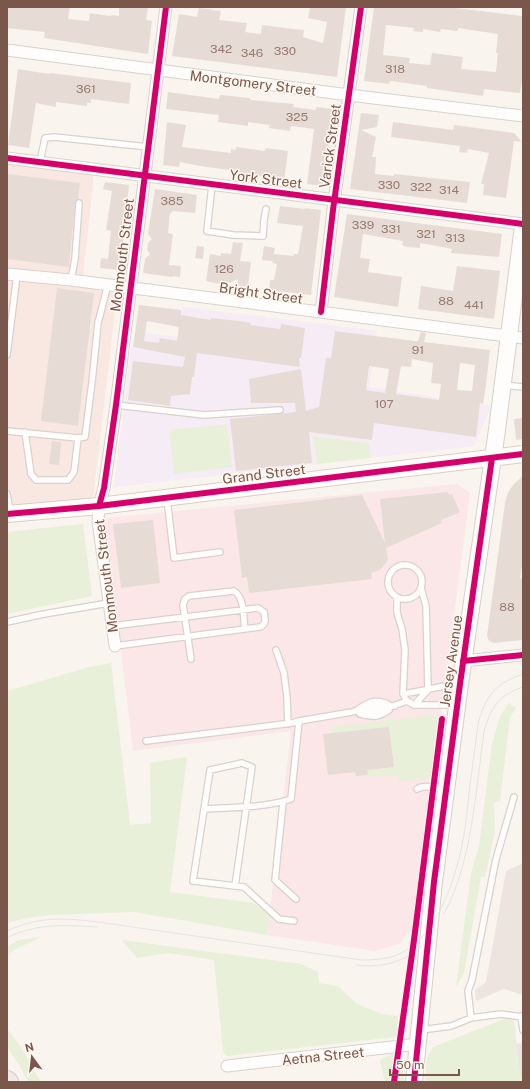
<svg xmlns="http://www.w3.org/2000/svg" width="530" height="1089" viewBox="0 0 530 1089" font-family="'Public Sans',sans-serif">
<rect width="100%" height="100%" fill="#f9f4ee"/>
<path fill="#f9e8e2" d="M7,164L94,174L82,287L117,294L93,499L7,509Z"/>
<path fill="#ede4df" d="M523,863V995L504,989L476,1001L475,990L486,982L506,871Z
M523,1043V1082H521L516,1044Z"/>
<path fill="#f5ecf5" d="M182,307L377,331L369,387L491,406L474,446L371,458L369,443L313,436L317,464L114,487L131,348L143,349L146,333L178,337Z"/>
<path fill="#fbe7e8" d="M457,484L470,493L413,928L399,944L375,951L267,935L291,731L133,751L105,518Z"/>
<path fill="#e8f0d9" d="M227,424L232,467L174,474L169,430Z
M313,436L369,443L371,458L317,464Z
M83,524L92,596L7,614V532Z
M111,663L130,825L151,823L150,763L187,757L170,892L254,903L270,914L267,935L134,912L50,915L27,918L7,923V691L89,667Z
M509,703L516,708L510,717L500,801L494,803L495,832L485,877H481L464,973L456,987L471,873L479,846L492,744L500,716Z
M434,715L438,720L433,778L399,782L397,775L368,777L367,770L394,767L389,727L332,733L331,727Z
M41,937L14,950L7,956V947L18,940Z
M122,940L301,964L318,972L319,983L338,986L357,1004L382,1014L398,1016L396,1037L227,1056L223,1051L214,960L168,953L137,958Z
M507,1018L514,1020L521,1082H425L427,1058L433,1047Z
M7,1028L26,1055L41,1082H28L19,1065L7,1047Z
M392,1054L395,1056L391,1082H385L380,1060Z
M400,1058L403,1061L404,1082H396Z"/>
<path fill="#e6dcd5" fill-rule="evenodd" d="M7,7H47L58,8V7H70L68,19L89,21L90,13L110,16L113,15L119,16V7H148L146,20L152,21L148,54L44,38L45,32L7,28Z
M310,7H346L337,77L172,56L179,14L197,17L199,8L221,11L219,20L247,23L245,32L261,34L262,25L293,29L304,30L303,37L323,43L327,22L308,18Z
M374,7H447L523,16V75L520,93L484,89L483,96L427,88V86L398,82L390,81L389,84L364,81ZM386,25L414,28L413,31L423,32V29L440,32L441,29L458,31V28L498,34L496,53H498L496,72L461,69L463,57L432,53L430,65L409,63L410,58L383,55Z
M18,69L49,74L50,73L131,83L129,104L91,99V103H87V106L56,102V107L36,103L29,148L8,145Z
M168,92L219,99L220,95H222L249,98L251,100L294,104L293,107L316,110V107L334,109L323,186L307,184L314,129L291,126L290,131L269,128L270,125L248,122V126L218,122L219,115L166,109Z
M361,113L379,115L377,127L361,130L376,137L372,157H376L375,174L394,176V174L470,182L467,203L350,189Z
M167,122L186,125L182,147L231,153V149L236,150V147L265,151L266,148L288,151L284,181L262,178V176L237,172V171L200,166L180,162L179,167L163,165Z
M393,122L453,130L454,125L514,133L522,142L514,141L506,198L483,195L484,184H481L489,153L468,149L467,153L459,152L460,146L391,137Z
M8,174L80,183L78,199L75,203L69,267L7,259Z
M105,182L129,185L120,270L100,268L101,258L108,259L111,231L106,230L112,191L103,189Z
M155,189L197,195L195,213L172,211V213H170L168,233L173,234L169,265L181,266L180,277L173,276L172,277L143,273L145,259L150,254L147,250L148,243L152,239L148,234Z
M280,206L305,209V208L321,210L311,295L269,290L270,280H274L277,264L272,263L273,261L262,260L264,246L275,248L274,254L294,256V254H298L303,226L277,223Z
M347,214L502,234L499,257L451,253L452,249L448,248L420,243V248L407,247L402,245L403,241L363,234L360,258L370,259L368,272L402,277L398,307L334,297Z
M233,242L243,243L240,261L251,262L248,287L237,285L238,279L225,285L206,281L210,254L221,256V253L231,254Z
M197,246L204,247L203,259L195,258Z
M457,266L500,271L494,319L418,309L421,286L453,291Z
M57,288L94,293L78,426L41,421Z
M139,305L181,310V315L211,320V318L239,321L251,323L250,325L280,329L281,324L305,328L301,358H299L300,367L197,353L194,377H192L190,394L171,396L170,406L128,400L133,361L183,367L185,357L133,347ZM147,321L179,327L177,341L160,338L159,343L144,341Z
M335,331L415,341H418L421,332L426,333L424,342L490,350L486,385L483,404L480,403L476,437L374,423L372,440L309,432L312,463L236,471L230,419L296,412L295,403H251L249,379L301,369L306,411L319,407L326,358H331ZM412,359L433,363L431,383L441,384L439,400L396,394L401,366L411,367ZM460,363L475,365L472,391L457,390ZM369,366L389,369L385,393L366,390Z
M523,418V439L516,440L514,419Z
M52,441L61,442L59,465L49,464Z
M523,476V562L520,578L523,579V640L494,643L489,641L487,636L505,503L508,492L514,484Z
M448,492L449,495L452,494L460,512L441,520L442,523L386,548L388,559L386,563L380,570L371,573L372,579L249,593L247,577L242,578L234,510L362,495L385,543L380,499Z
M153,520L160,583L121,588L113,524Z
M389,727L394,767L367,770L368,775L356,776L355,772L328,775L323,734Z"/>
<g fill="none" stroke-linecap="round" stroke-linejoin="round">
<g stroke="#d9d1cc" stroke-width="8">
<path id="lane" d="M40,162L45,138L54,137L148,147
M212,185L207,231L233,235L263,236L264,220L266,209
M71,280L75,259L79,203
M7,355L17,275
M503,385L523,387
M116,405L204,415L280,410
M7,431L78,438L85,437L92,382L98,323L108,284
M25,432L31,474L36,480H68L74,472L78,438
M7,494L10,512
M167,499L174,558L220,552
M388 582a17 17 0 1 1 34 0a17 17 0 1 1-34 0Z
M397,597V613L402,629L405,650L403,694L407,701L414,705H457
M7,622L44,614L109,603
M112,626L258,608L264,612C265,619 267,624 260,627L115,646
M276,650L284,673L287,698L288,724
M191,659L183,605L185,599L189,596L234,591C245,598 243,617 245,629
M403,694C422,691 440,686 459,684
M414,705L428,690L426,606L421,588
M358,709C371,701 374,699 388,704
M365,712L379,711L407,701
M360,714C375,717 377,718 389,710
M146,741L292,723L299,721L352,712L378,706H395
M417,789C424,784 436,788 444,789
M283,802L275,880L296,899
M205,809C232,807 265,808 291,799L299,721
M235,886L252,767L242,763L210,770L193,881L244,887L279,919L294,921
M521,1016L523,1030
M471,1018L468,991L472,980L496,859L514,797
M421,1030L451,1026L471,1018L501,1014L523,1017"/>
</g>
<g stroke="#d9d1cc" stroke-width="13">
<path id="street" d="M7,50L349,95L523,116
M7,158L523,224
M7,274L71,280L523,338
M321,312L333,210L361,7
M115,646L98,521L99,506L104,488L116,405L166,7
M463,661L523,655
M227,1066L418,1044"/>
</g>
<g stroke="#d9cfca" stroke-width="18">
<path id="secondary" d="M7,514L99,506L523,454
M414,1082L434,882L460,684L496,437L523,226"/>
</g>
<g stroke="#dad0ca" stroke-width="22">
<path id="highway" d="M7,1081L8,1082"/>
</g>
<use href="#lane" stroke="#fefdfc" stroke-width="5.5"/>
<use href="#street" stroke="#fefdfc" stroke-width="11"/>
<use href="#secondary" stroke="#fefdfc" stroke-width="16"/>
<use href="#highway" stroke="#f2e8e6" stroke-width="20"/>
<path stroke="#e5e3e6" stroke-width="1" d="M444,914C473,859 475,793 484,732C490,708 499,695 523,687
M7,931C39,916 64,918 98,922L361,960C376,960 392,959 405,951C438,932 455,880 462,845C466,828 467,810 469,793C472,770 475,747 478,724C485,697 495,683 523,674
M7,938C36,923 66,925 97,927
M356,965C384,969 412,960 429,938"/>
<g stroke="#fff8f1" stroke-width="8">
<path id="cycleway" d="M7,158L523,224
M321,312L333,210L361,7
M99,506L104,488L116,405L166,7
M7,514L99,506L523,454
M463,661L523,655
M394,1082L414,940L442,719
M414,1082L434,882L460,684L492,458"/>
</g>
<use href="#cycleway" stroke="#d6006c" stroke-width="6"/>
</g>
<g text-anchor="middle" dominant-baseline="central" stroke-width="3" stroke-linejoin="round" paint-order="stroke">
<g font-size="12" fill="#987a70">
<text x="221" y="49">342</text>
<text x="285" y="51">330</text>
<text x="252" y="53">346</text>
<text x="395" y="69">318</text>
<text x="86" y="89">361</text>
<text x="297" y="117">325</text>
<text x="389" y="185">330</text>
<text x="421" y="187">322</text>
<text x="449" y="190">314</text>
<text x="172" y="201">385</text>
<text x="363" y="225">339</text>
<text x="391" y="229">331</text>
<text x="426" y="234">321</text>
<text x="455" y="238">313</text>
<text x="224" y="269">126</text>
<text x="446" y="301">88</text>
<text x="474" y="305">441</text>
<text x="418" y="350">91</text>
<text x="384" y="404">107</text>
<text x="507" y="607">88</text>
</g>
<g font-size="14" fill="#7b574b" stroke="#fff8f1">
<text transform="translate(253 83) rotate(7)">Montgomery Street</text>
<text transform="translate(330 146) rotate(-82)">Varick Street</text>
<text transform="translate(266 179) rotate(7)">York Street</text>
<text transform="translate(122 255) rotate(-83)">Monmouth Street</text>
<text transform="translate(261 293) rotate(8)">Bright Street</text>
<text transform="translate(264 474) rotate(-7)">Grand Street</text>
<text transform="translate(106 576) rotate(-97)">Monmouth Street</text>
<text transform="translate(451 661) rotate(-82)">Jersey Avenue</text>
<text transform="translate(323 1056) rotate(-6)">Aetna Street</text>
</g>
</g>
<rect width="530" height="1089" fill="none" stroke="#7b574b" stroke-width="16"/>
<g transform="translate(32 1057) rotate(345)" stroke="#fff8f1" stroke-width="3" paint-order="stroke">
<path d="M0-3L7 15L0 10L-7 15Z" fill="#7b574b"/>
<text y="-6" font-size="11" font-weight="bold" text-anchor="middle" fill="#7b574b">N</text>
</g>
<path d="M390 1069v6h69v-6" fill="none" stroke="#7b574b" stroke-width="2"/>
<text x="396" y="1069" font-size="12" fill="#7b574b" stroke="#fff8f1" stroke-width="3" paint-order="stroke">50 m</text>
</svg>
